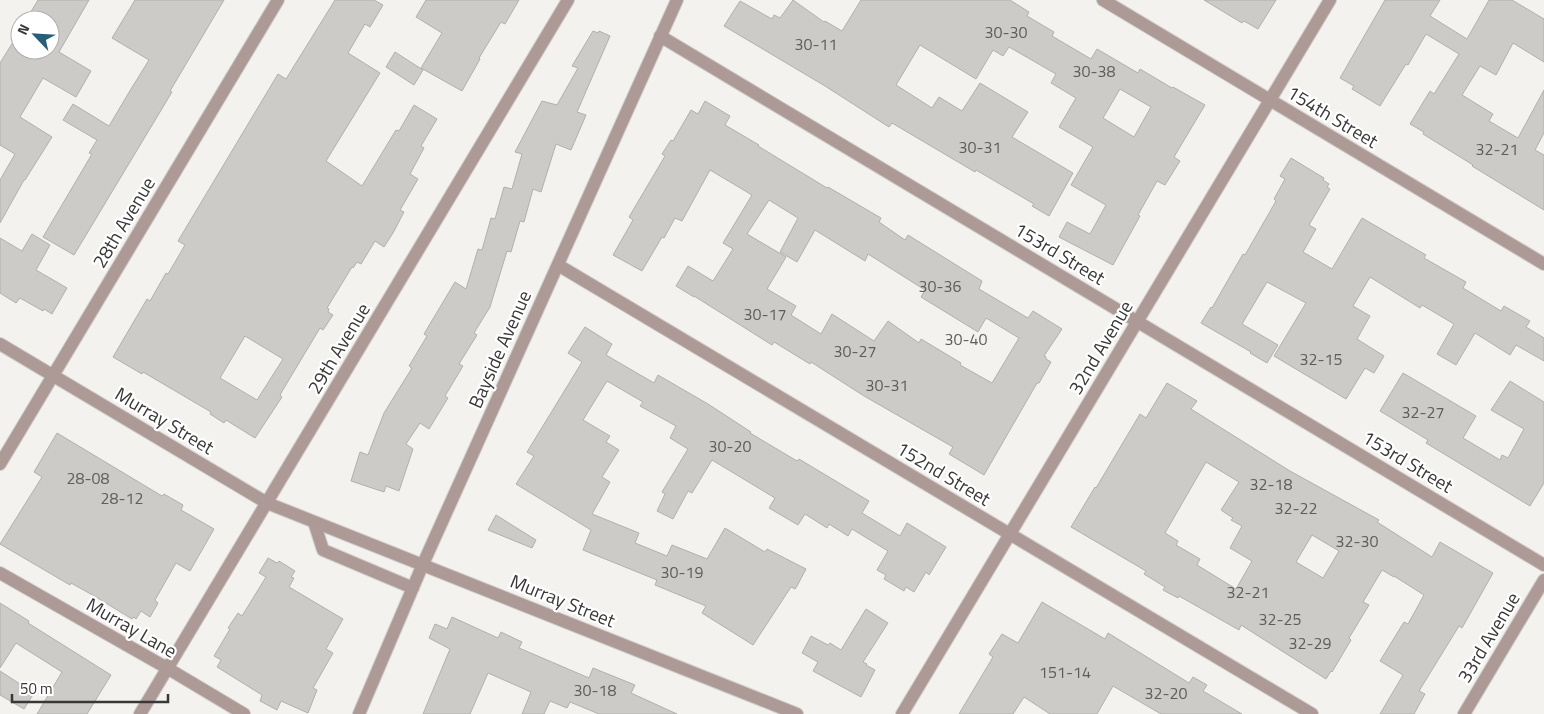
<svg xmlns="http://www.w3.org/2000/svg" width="1544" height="714" viewBox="0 0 1544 714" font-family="'Titillium Web',sans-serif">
<rect width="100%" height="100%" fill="#f4f2ef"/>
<path fill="#cccbc8" stroke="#b1b0ad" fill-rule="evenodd" d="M38,0H89L59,52L91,71L76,97L43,78L20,117L52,137L25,180H24L0,223V180L15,154L0,145V63L20,31V50H50V20H26Z
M135,0H224L170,91L172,92L74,255L43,237L92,154L89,153L97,140L63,120L73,104L109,126L131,89L149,60L112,38Z
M335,0H374L383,5L370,27L365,24L348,53L380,73L326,161L362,186L396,130L399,131L414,105L437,119L421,146L424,148L410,174L418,179L400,210L404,212L393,233L384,247L375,241L361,264L357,262L353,268L352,267L327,308L329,309L328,312L333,315L323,330L320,328L281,393L280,396L282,397L255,438L226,420L224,423L210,414L211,412L143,372L142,374L113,357L147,299L150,301L166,273L168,274L185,245L178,241L278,74L286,79ZM245,336L283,359L257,400L220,378Z
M426,0H519L505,24L501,22L479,58L480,59L462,91L421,68L442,33L416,17Z
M793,0L824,22L825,21L842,31L861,0H1010L1029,12L1027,16L1054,32L1052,36L1091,59L1097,49L1138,73L1140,69L1172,88L1173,87L1205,105L1174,157L1180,161L1165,185L1157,181L1138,215L1140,216L1113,265L1059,237L1067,222L1090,234L1106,205L1071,185L1093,147L1059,127L1076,98L1051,83L1056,74L1009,47L1003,56L993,50L976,79L920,45L896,85L932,108L939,97L962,111L980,83L1028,112L1012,137L1073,173L1049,216L1032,206L1034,204L976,170L975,172L892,123L889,127L825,86L724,26L740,1L772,19L774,15L780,18ZM1120,89L1151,107L1134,137L1103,118Z
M1204,0H1276L1258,29L1244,21L1242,23Z
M1385,0H1440L1430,16L1467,39L1489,0H1512L1544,19V62L1513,43L1496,75L1480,66L1462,95L1493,114L1489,121L1518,138L1544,90V133L1535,150L1544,155V210L1472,166L1473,165L1423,134L1424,132L1410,124L1430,91L1434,94L1459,54L1426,34L1408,65L1406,64L1380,106L1352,89L1354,86L1340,78Z
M593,31L598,33L599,31L610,36L577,112L586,115L571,150L556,144L541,192L533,189L524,222L520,221L511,252L507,251L490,307L474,333L477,335L459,364L463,366L445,396L448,398L429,429L420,423L406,444L413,449L399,491L386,486L384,492L351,481L360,452L368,455L384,413L412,368L409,366L427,336L424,334L455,282L466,289L478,249L482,250L491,218L495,219L504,187L512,189L522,154L515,152L542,101L557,105L578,68L572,66Z
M395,52L423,70L414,85L386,67Z
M705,101L730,116L725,125L759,145L758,146L827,188L828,187L881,218L879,222L905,240L908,235L982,281L979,289L1028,318L1033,311L1062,329L1044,356L1046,357V359L1051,362L1039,383H1037L984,475L949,454L953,447L864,396L811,362L810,364L774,342L772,345L694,296V297L676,286L688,266L713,281L733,249L723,243L752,195L710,170L682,221L675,218L664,238L662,237L642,271L613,255L633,220L629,217L665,156L662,154L671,140L673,141L691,110L698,114ZM769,200L798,218L780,252L797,262L815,230L865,261L868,254L925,290L921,297L978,332L986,318L1019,338L992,383L960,365L961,363L921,339L919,343L888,321L874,341L832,314L821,334L791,315L796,306L767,289L786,257L747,234Z
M1291,158L1324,178L1323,180L1329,184L1327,187L1330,189L1309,225L1316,229L1303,252L1332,269L1362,218L1426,255L1424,258L1466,282L1463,288L1501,311L1504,306L1530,321L1526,327L1544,338V361L1516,345L1510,355L1475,333L1456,365L1437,354L1454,324L1422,305L1420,308L1370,277L1353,306L1370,316L1357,339L1384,356L1374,373L1365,368L1346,399L1274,356L1306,303L1267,282L1242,324L1278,345L1267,363L1250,353L1251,352L1201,323L1211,307L1212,308L1236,266L1243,254L1245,255L1276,201L1274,199L1285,179L1280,176Z
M32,234L50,245L36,270L67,288L52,314L44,309L43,311L20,298L16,303L0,293V238L22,251Z
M585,327L612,344L606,355L654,383L658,375L708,404L751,432L750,433L797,461L799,459L869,501L862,513L900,536L907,523L946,547L929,575L926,572L914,592L906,587L904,591L884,579L886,575L877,570L888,551L852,529L848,536L829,524L827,528L805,514L798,525L769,508L775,498L712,460L692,493L688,491L673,519L657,511L665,494L662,492L688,449L670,438L676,426L640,406L643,402L607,381L583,420L610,436L606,442L619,450L602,477L610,482L592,514L639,533L635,543L667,556L672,545L707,559L725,528L765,552L767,549L806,569L797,586L795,589L791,587L753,645L702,613L706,606L655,585L657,580L583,550L591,530L516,484L534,456L527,452L582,362L568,353Z
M1403,373L1476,416L1463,438L1500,460L1502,455L1508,458L1524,429L1491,410L1510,381L1544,402V483L1530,506L1426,443L1428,440L1380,411Z
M1167,383L1197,401L1191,409L1290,471L1379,520L1377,522L1432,557L1440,542L1493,573L1462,628L1459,626L1419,691L1425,694L1414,714H1380L1403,675L1380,661L1404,622L1408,624L1424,595L1394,576V577L1382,570L1363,602L1369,605L1349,638L1351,640L1332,672L1331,671L1326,679L1241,625L1239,630L1179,596L1178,598L1163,590L1165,587L1144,574L1146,571L1071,527L1095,487L1096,488L1140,414L1146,418ZM1206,462L1239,482L1221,510L1233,518L1231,520L1242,526L1230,548L1252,561L1236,589L1197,565L1200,559L1176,545L1178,541L1165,533ZM1312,535L1339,551L1323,578L1296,562Z
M57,433L162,496L164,494L183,505L181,510L214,529L190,571L176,563L155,600L158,603L150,617L141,611L136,619L134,617L132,619L96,597L71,583L70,585L0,544L42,477L34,472Z
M496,515L536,540L532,548L488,530Z
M268,558L277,563L279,561L295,571L291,577L294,578L289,587L343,619L326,649L333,653L313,688L317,690L308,713L281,701L277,710L260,701L262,695L217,667L221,660L214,656L230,629L228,628L238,613L242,616L266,577L259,573Z
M1042,602L1105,639L1108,633L1189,683L1193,677L1207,685L1203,691L1242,714H1161L1113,686L1097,714H1050L1024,697L1013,714H959L993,657L989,654L1002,634L1018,643Z
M0,603L29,621L28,623L111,675L87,714H37L62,672L16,643L0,668Z
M866,609L888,623L863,662L867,664L866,665L875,670L861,697L813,671L818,662L802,653L811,636L828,645L830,643L841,650Z
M452,617L498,638L501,632L503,633L522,642L519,648L589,678L593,668L635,685L631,693L677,714H599L570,702L567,708L550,701L544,714H522L531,692L488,673L470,714H423L450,649L429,638L435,624L447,629Z
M0,671L34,693L24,709L0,695Z"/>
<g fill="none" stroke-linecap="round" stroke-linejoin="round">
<g stroke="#cfcdca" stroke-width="14">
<path id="minor" d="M1103,0L1544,264
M660,36L1544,565
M558,265L1312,714
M0,344L267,503L797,714
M0,464L278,0
M314,522L323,550L413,588
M0,573L167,668L244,714
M140,714L568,0
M359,714L423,564L677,0
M902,714L1330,0
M1464,714L1544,580"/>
</g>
<use href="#minor" stroke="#ad9a96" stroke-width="12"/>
</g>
<g text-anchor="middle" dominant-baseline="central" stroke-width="4.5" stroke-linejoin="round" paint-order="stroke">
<g font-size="16" fill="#5e5d5b">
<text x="1006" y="32">30-30</text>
<text x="816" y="44">30-11</text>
<text x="1094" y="71">30-38</text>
<text x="980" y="147">30-31</text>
<text x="1497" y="149">32-21</text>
<text x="940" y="286">30-36</text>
<text x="765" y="314">30-17</text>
<text x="966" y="339">30-40</text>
<text x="855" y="351">30-27</text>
<text x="1321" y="359">32-15</text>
<text x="887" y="385">30-31</text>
<text x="1423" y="412">32-27</text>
<text x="730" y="446">30-20</text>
<text x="88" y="478">28-08</text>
<text x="1271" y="484">32-18</text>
<text x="122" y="498">28-12</text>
<text x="1296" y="508">32-22</text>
<text x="1357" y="541">32-30</text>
<text x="682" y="572">30-19</text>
<text x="1248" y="592">32-21</text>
<text x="1280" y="619">32-25</text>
<text x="1310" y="643">32-29</text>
<text x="1065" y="672">151-14</text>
<text x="595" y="690">30-18</text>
<text x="1166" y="693">32-20</text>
</g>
<g font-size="19" fill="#393837" stroke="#fff">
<text transform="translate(1333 116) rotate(31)">154th Street</text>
<text transform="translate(123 222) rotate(-59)">28th Avenue</text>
<text transform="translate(1060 253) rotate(31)">153rd Street</text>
<text transform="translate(1100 347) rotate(-59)">32nd Avenue</text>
<text transform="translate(338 348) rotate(-59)">29th Avenue</text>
<text transform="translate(499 349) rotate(-66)">Bayside Avenue</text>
<text transform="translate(165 420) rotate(31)">Murray Street</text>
<text transform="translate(1408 461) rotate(31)">153rd Street</text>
<text transform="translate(944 473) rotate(31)">152nd Street</text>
<text transform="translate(563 600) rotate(22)">Murray Street</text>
<text transform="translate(132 627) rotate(30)">Murray Lane</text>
<text transform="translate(1488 637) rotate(-59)">33rd Avenue</text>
</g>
</g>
<g transform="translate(35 35) rotate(295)"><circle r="24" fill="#ffffff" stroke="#b0afaf"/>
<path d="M0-4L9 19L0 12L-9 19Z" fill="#275f79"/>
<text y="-8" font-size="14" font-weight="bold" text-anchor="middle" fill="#393837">N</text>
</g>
<path d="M12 694v8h156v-8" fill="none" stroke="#393837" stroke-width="2.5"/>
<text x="20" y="694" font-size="15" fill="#393837" stroke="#ffffff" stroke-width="4" paint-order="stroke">50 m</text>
</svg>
